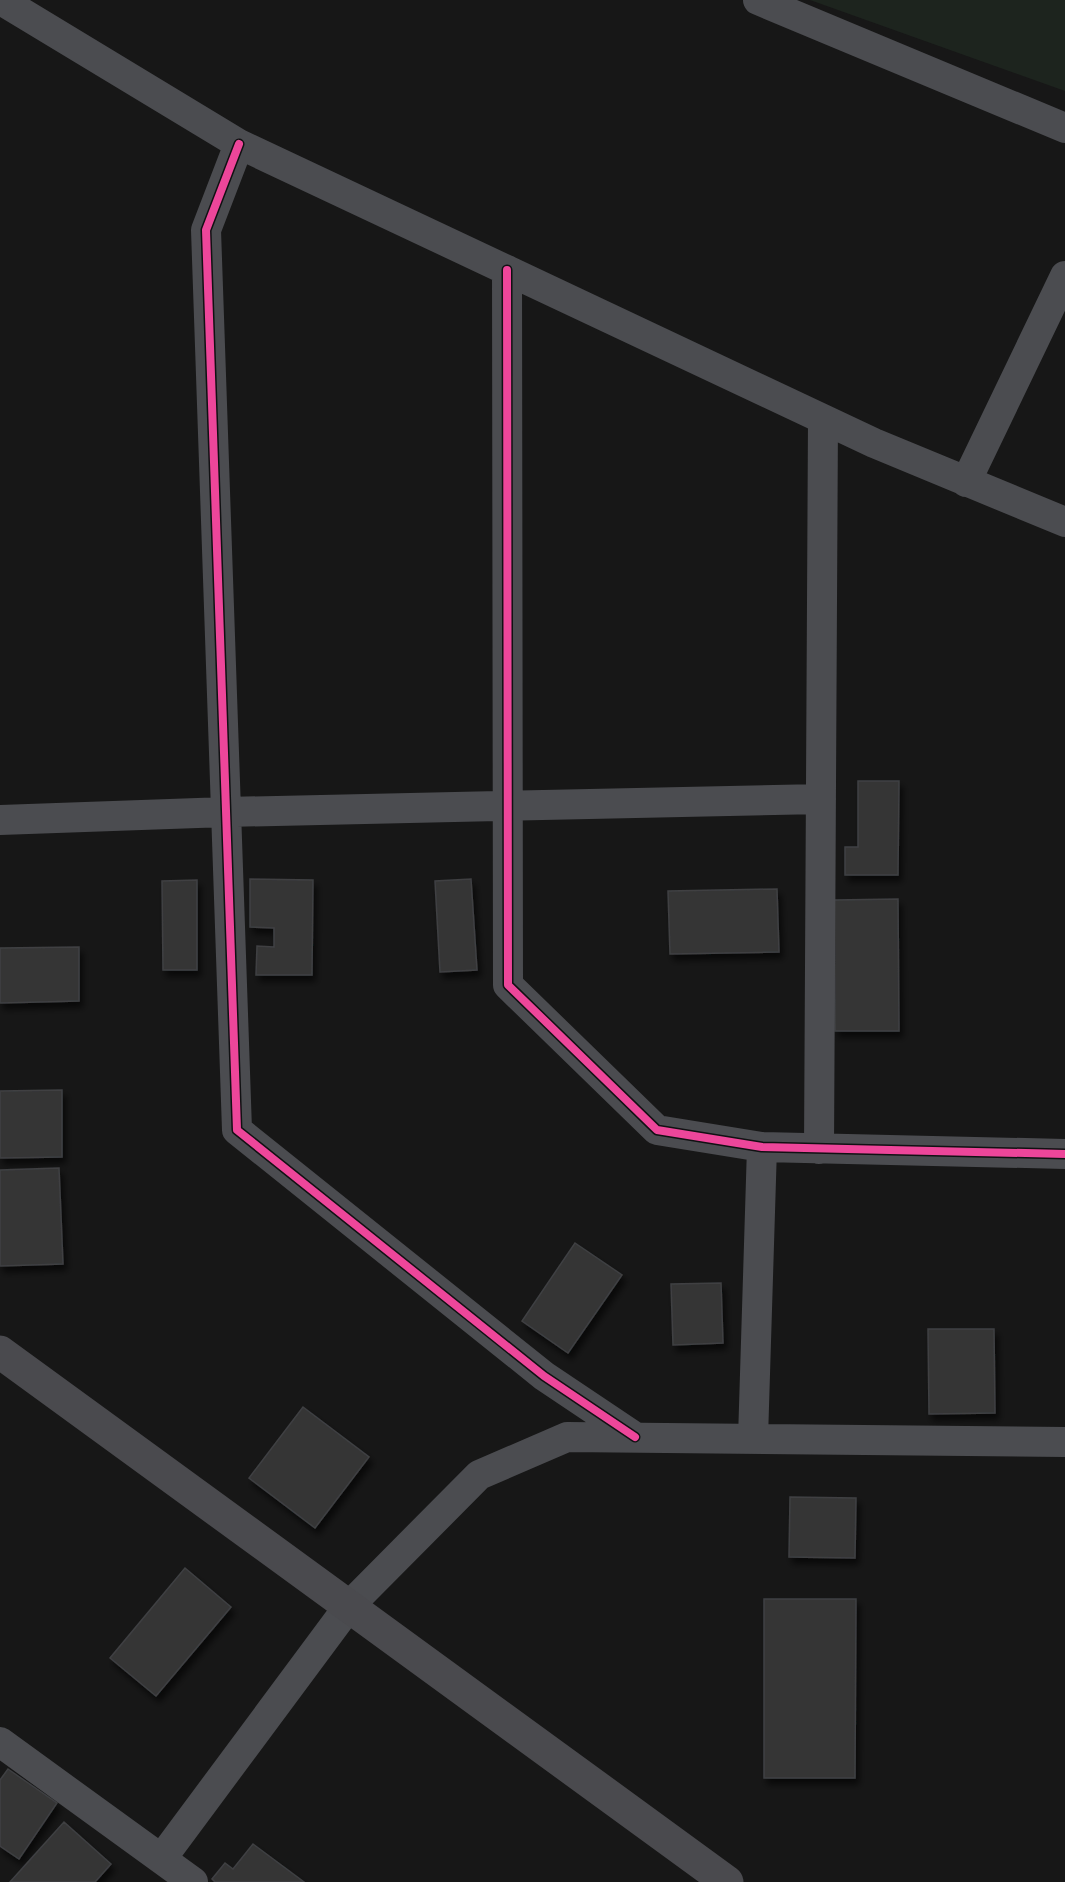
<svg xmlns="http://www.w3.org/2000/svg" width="1065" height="1882" viewBox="0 0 1065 1882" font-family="Figtree,sans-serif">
<defs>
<filter id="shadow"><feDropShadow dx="3.5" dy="6" stdDeviation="3" flood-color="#0009"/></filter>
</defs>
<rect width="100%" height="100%" fill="#171717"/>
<path fill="#1d241e" d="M810,0H1065V91Z"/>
<path fill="#353536" stroke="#3f4043" stroke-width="1.5" filter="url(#shadow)" d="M858,781H899L898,875H845V847H858Z
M250,879L313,880L312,975H256L257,946L274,947V928L250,927Z
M471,879L477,970L440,972L435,881Z
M197,880V970H163L162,881Z
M777,889L779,952L670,954L668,891Z
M898,899L899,1031H835L834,900Z
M79,947V1001L0,1003V948Z
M62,1090V1157L0,1158V1091Z
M59,1168L63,1264L0,1266V1170Z
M575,1243L622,1275L568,1353L522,1321Z
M721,1283L723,1343L673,1345L671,1284Z
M928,1329H994L995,1413L929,1414Z
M303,1407L369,1457L315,1528L249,1478Z
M790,1497L856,1498L855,1558L789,1557Z
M185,1568L231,1607L156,1696L110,1658Z
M764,1599H856L855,1778H764Z
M8,1769L57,1803L19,1859L0,1846V1780Z
M64,1822L111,1864L95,1882H10Z
M253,1844L304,1882H215L212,1879L225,1863L233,1869Z"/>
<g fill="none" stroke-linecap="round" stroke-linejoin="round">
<path stroke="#4b4c50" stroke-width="30" d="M1,0L239,144L874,443L1065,522
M758,0L1065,128
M239,144L206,230L237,1130L544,1376L635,1437
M507,270L508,985L657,1130L762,1147L1065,1154
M966,482L1065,276
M0,820L226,812L821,799
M819,1149L823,419
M753,1439L762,1147
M0,1742L193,1882
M162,1858L349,1606L479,1475L567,1437L1065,1442"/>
<path stroke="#4a4a4e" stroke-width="33" d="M0,1352L727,1882"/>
<g stroke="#111113" stroke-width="11">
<path id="cycleway" d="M239,144L206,230L237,1130L544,1376L635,1437
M507,270L508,985L657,1130L762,1147L1065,1154"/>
</g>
<use href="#cycleway" stroke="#ed469a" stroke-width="8"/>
</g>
</svg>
